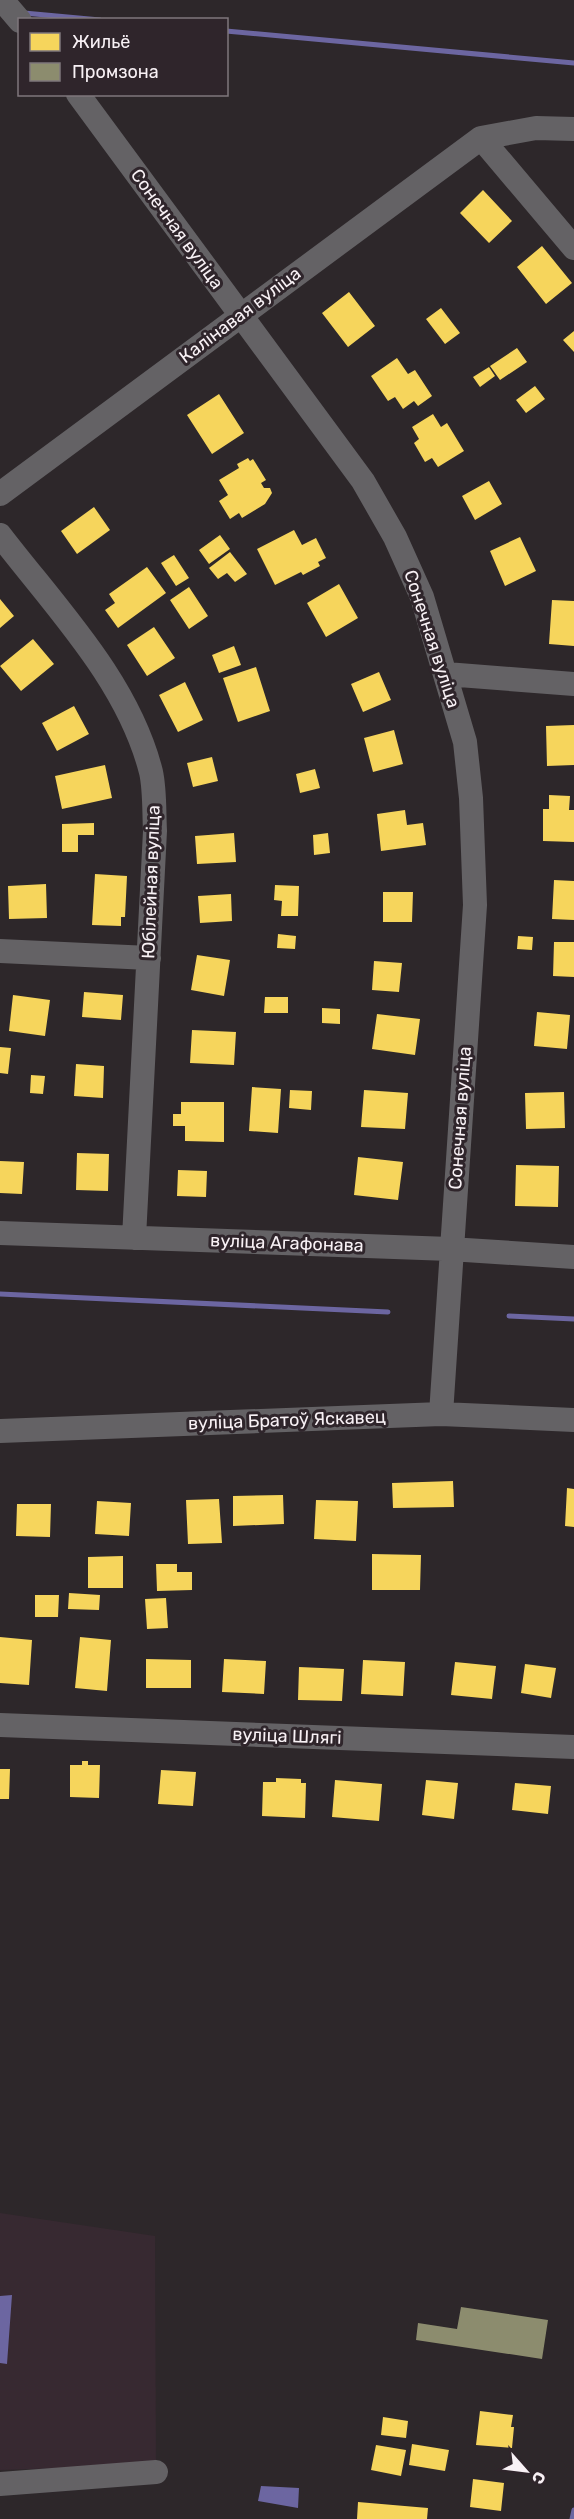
<svg xmlns="http://www.w3.org/2000/svg" width="574" height="2519" viewBox="0 0 574 2519" font-family="Rubik,sans-serif">
<rect width="100%" height="100%" fill="#2d272a"/>
<path fill="#372931" d="M0,2213L155,2236L156,2465L0,2470Z"/>
<path fill="#6c66a1" d="M12,2295L7,2364L0,2363V2296Z
M261,2486L299,2488L298,2508L258,2501Z"/>
<path fill="#f6d55c" d="M483,190L512,221L489,243L460,213Z
M542,246L572,283L546,304L517,267Z
M349,292L375,326L348,347L322,313Z
M441,308L460,333L445,344L426,319Z
M574,331V352L563,340Z
M517,348L527,362L500,380L490,366Z
M397,358L408,374L415,370L432,396L418,406L414,401L403,409L395,397L388,401L371,376Z
M489,367L495,376L480,387L473,377Z
M535,386L545,399L526,413L516,400Z
M219,394L244,433L212,454L187,415Z
M433,414L441,427L447,423L464,451L438,467L432,458L425,462L414,443L419,439L412,427Z
M248,458L250,461L253,459L266,480L261,483L264,488H270L272,493L265,504L242,518L239,513L230,519L219,501L228,495L219,480L239,468L237,464Z
M489,481L502,504L475,520L462,496Z
M94,507L110,530L77,554L61,531Z
M294,530L302,545L316,538L326,558L318,562L320,566L303,575L301,572L275,585L257,549Z
M220,535L230,549L209,564L199,550Z
M520,537L536,571L505,586L490,551Z
M230,552L247,574L235,582L227,573L218,579L209,568Z
M174,555L189,578L176,586L161,563Z
M147,567L166,593L118,628L105,610L115,603L109,594Z
M339,584L358,618L326,637L307,603Z
M189,587L208,616L189,629L170,600Z
M0,599L14,616L0,628Z
M552,600L574,601V646L549,644Z
M154,627L175,658L147,676L127,645Z
M33,639L54,664L21,691L0,666Z
M234,646L241,665L219,673L212,655Z
M256,667L270,711L238,722L223,678Z
M379,672L391,700L363,712L351,684Z
M185,682L203,720L178,732L159,695Z
M74,706L89,734L57,751L42,723Z
M574,725V765L547,766L546,726Z
M394,730L403,764L373,772L364,738Z
M212,757L218,781L193,787L187,763Z
M105,765L112,798L62,809L55,776Z
M315,769L320,788L300,793L296,774Z
M549,795L570,796L569,810H574V842L543,841V809H549Z
M405,810L407,825L423,823L426,845L381,851L377,814Z
M94,823V835H78V852H62V824Z
M234,833L236,862L197,864L195,836Z
M328,833L330,853L314,855L313,835Z
M95,874L127,876L125,917H121V926L92,925Z
M554,880L574,881V920L552,919Z
M46,884L47,918L9,919L8,886Z
M275,885L299,886L298,916H281L282,901L274,900Z
M383,892H413L412,922H383Z
M231,894L232,921L200,923L198,896Z
M278,934L296,936L295,949L277,948Z
M518,936L533,937L532,950L517,949Z
M554,942H574V977L553,976Z
M197,955L230,960L224,996L191,990Z
M374,961L402,963L399,992L372,990Z
M84,992L123,995L121,1020L82,1017Z
M13,995L50,1000L45,1036L9,1031Z
M265,997H288V1013H264Z
M322,1008L340,1009V1024L322,1023Z
M537,1012L570,1015L567,1049L534,1046Z
M377,1014L420,1019L415,1055L372,1049Z
M192,1030L236,1032L234,1065L190,1063Z
M0,1047L11,1048L8,1074L0,1073Z
M76,1064L104,1066L103,1098L74,1096Z
M31,1075L45,1076L43,1094L30,1093Z
M252,1087L281,1089L278,1133L249,1131Z
M290,1090L312,1091L311,1110L289,1108Z
M364,1090L408,1093L405,1129L361,1127Z
M564,1092L565,1128L526,1129L525,1093Z
M181,1102H224V1142L185,1141V1126H173V1114H181Z
M77,1153L109,1154L108,1191L76,1190Z
M358,1157L403,1162L398,1200L354,1195Z
M0,1161L24,1162L22,1194L0,1193Z
M516,1165L559,1166L558,1207L515,1206Z
M178,1170L207,1171L206,1197L177,1196Z
M453,1481L454,1507L393,1508L392,1483Z
M567,1488L574,1489V1527L565,1526Z
M283,1495L284,1524L233,1526V1496Z
M219,1499L222,1543L188,1544L186,1500Z
M316,1500L358,1501L356,1541L314,1539Z
M97,1501L131,1503L129,1536L95,1534Z
M17,1504H51L50,1537L16,1536Z
M372,1554L421,1555L420,1590H372Z
M123,1556V1588H88V1557Z
M156,1564H177V1572H192V1590L157,1591Z
M69,1593L100,1595L99,1610L68,1609Z
M35,1595H59L58,1617H35Z
M166,1598L168,1628L147,1629L145,1599Z
M0,1637L32,1640L29,1685L0,1683Z
M80,1637L111,1640L107,1691L75,1688Z
M146,1659L191,1660V1688H146Z
M224,1659L266,1661L264,1694L222,1692Z
M363,1660L405,1662L403,1696L361,1694Z
M455,1662L496,1666L492,1699L451,1695Z
M525,1664L556,1668L551,1698L521,1693Z
M299,1667L344,1669L342,1701L298,1700Z
M82,1761H88V1765H100L99,1798L70,1797V1765H82Z
M0,1769H10L9,1799H0Z
M161,1770L196,1772L193,1806L158,1804Z
M276,1778L301,1779V1783H306L305,1818L262,1816L263,1782H276Z
M335,1780L382,1784L379,1821L332,1817Z
M426,1780L458,1783L454,1819L422,1815Z
M515,1783L551,1786L548,1814L512,1810Z
M480,2411L513,2415L511,2427H514L512,2448L476,2445Z
M383,2417L408,2421L406,2438L381,2435Z
M412,2444L449,2450L445,2471L409,2465Z
M376,2445L406,2450L401,2476L371,2470Z
M473,2479L504,2483L501,2511L470,2507Z
M358,2502L428,2508L427,2519H357Z"/>
<path fill="#8c8c6e" d="M461,2307L548,2320L542,2359L416,2340L418,2323L457,2329Z"/>
<g fill="none" stroke-linecap="round" stroke-linejoin="round">
<path stroke="#6c66a1" stroke-width="5" d="M24,13L100,20
M226,31L574,63
M0,1294L388,1312
M509,1316L574,1319
M572,2519L574,2510"/>
<path stroke="#646265" stroke-width="24" d="M2,0L20,21
M78,94L363,481L395,537L422,597L465,742L471,798L475,905L441,1414
M481,138L574,248
M0,494L481,138L536,128L574,129
M0,535C56,608 128,681 151,772C155,790 154,812 155,831L134,1238
M446,674L574,684
M0,951L149,958
M0,1233L450,1249L574,1257
M0,1431L441,1414L574,1420
M0,1725L574,1747
M0,2484L156,2472"/>
</g>
<g text-anchor="middle" dominant-baseline="central" stroke-width="6" stroke-linejoin="round" paint-order="stroke">
<g font-size="18" fill="#f8f1f5" stroke="#2f252b">
<text transform="translate(177 229) rotate(54)">Сонечная вуліца</text>
<text transform="translate(240 315) rotate(-37)">Калінавая вуліца</text>
<text transform="translate(432 639) rotate(72)">Сонечная вуліца</text>
<text transform="translate(151 882) rotate(-88)">Юбілейная вуліца</text>
<text transform="translate(460 1118) rotate(-86)">Сонечная вуліца</text>
<text transform="translate(287 1243) rotate(2)">вуліца Агафонава</text>
<text transform="translate(287 1420) rotate(-2)">вуліца Братоў Яскавец</text>
<text transform="translate(287 1736) rotate(2)">вуліца Шлягі</text>
</g>
</g>
<rect x="18" y="18" width="210" height="78" fill="#2f252b" stroke="#7f777c" stroke-width="1.5"/>
<rect x="30" y="33" width="30" height="18" fill="#f6d55c" stroke="#7f777c" stroke-width="1.5"/>
<text x="72" y="48" font-size="18" fill="#f8f1f5">Жильё</text>
<rect x="30" y="63" width="30" height="18" fill="#8c8c6e" stroke="#7f777c" stroke-width="1.5"/>
<text x="72" y="78" font-size="18" fill="#f8f1f5">Промзона</text>
<g transform="translate(526 2471) rotate(118)" stroke="#2f252b" stroke-width="4.5" paint-order="stroke">
<path d="M0-4.5L10 22L0 15L-10 22Z" fill="#f8f1f5"/>
<text y="-9" font-size="16" font-weight="bold" text-anchor="middle" fill="#f8f1f5">С</text>
</g>
</svg>
